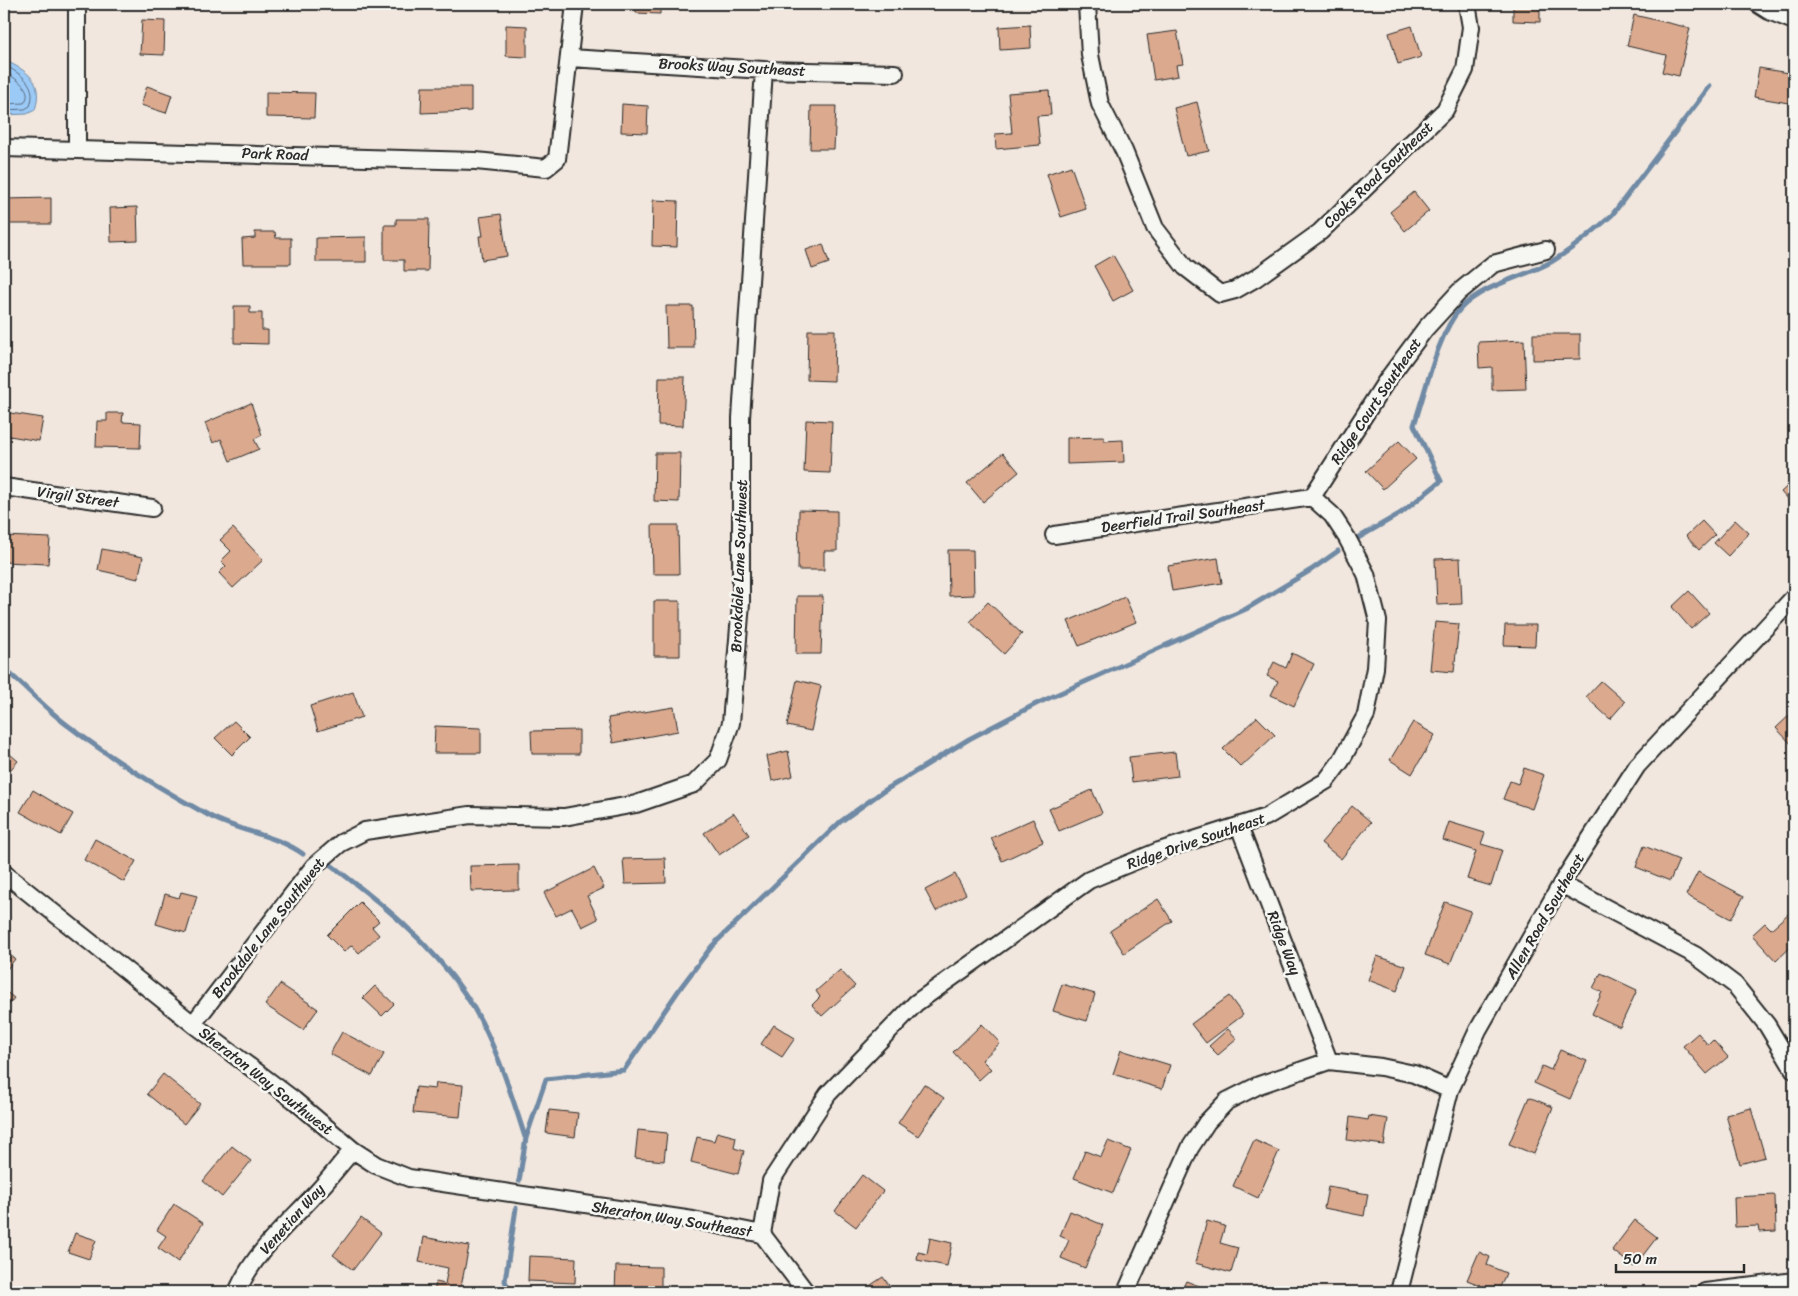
<svg xmlns="http://www.w3.org/2000/svg" width="1798" height="1296" viewBox="0 0 1798 1296" font-family="Sriracha,sans-serif">
<rect width="100%" height="100%" fill="#f1e7de"/>
<filter id="ink" filterUnits="userSpaceOnUse"><feTurbulence type="fractalNoise" baseFrequency=".02" numOctaves="2"/><feDisplacementMap in="SourceGraphic" scale="10" xChannelSelector="R" yChannelSelector="G"/><feConvolveMatrix kernelMatrix="1 2 1 2 8 2 1 2 1" color-interpolation-filters="sRGB"/></filter>
<g filter="url(#ink)">
<path fill="#9ccaf7" stroke="#6f8aa5" d="M4,60C27,71 44,80 35,110L27,114L4,115Z"/>
<g fill="none" stroke-linecap="round" stroke-linejoin="round">
<path stroke="#586b7d" stroke-width="1" d="M4,65C21,74 38,84 30,106L25,109L4,110
M4,72C15,78 35,89 24,103L4,104"/>
<path stroke="#6f8aa5" stroke-width="5" d="M1358,538L1401,513L1441,481L1414,425C1425,393 1438,333 1460,309C1484,284 1522,278 1551,262C1573,249 1593,232 1612,215L1710,86
M4,669C27,687 46,710 70,727C113,760 161,789 208,815C238,832 275,834 303,854
M331,865C380,902 430,942 465,994C493,1035 510,1090 525,1137
M519,1181L526,1138L546,1079L624,1070L681,987L712,946L840,822L882,792L969,739L1036,704L1246,609L1311,570L1338,551
M510,1292L505,1281L516,1208"/>
</g>
<path fill="#dba98e" stroke="#2b2b2b" d="M636,4H660V14L636,13Z
M1513,4H1540V22L1513,21Z
M1634,15L1690,28L1679,76L1662,72L1666,55L1627,46Z
M142,20L165,21L164,55L140,54Z
M506,25L527,26V57L506,56Z
M1030,25L1031,48L1000,50L999,27Z
M1412,26L1421,57L1398,64L1389,33Z
M1177,31L1183,64L1176,65L1178,76L1154,80L1147,35Z
M1759,68L1794,74V104L1754,97Z
M147,86L172,95L166,113L141,105Z
M422,87H471V111L421,113Z
M1049,90L1051,115L1037,116L1040,145L996,149L995,134L1012,133L1008,93Z
M266,92L315,93L314,118L266,117Z
M1197,102L1209,151L1186,156L1174,108Z
M622,104L648,106L647,133L621,132Z
M811,106H836L834,149H810Z
M1071,166L1086,209L1061,217L1047,174Z
M1414,192L1429,211L1405,231L1390,212Z
M51,198V224H4V199Z
M653,200L678,201L677,247L652,246Z
M137,207L138,241L111,242L110,208Z
M501,214L507,256L482,260L479,236H483L480,217Z
M396,219H429L428,271H404V260H384V225H396Z
M255,232H275L276,238H291V264H243L242,239L255,238Z
M366,237V262H316V238Z
M823,244L829,263L812,269L806,250Z
M1113,255L1133,290L1113,301L1094,266Z
M234,306H250V313H262V330H268V344L234,343Z
M666,306H693L694,348H667Z
M808,330H835L834,381L807,380Z
M1533,334H1580V359L1533,360Z
M1524,340L1526,389L1492,390V367L1479,368L1478,342Z
M659,377H685L683,426L658,425Z
M251,403L262,435L254,439L259,449L230,461L221,439L213,443L205,423Z
M4,412L43,418L39,441L4,435Z
M107,413H123L122,422L141,423L140,448L96,447L97,421H107Z
M806,420L832,421L830,473L804,472Z
M1104,437V441L1123,440L1124,462L1067,464V438Z
M1399,441L1416,459L1383,489L1366,471Z
M655,453H680L679,502L654,501Z
M1003,453L1019,472L983,502L967,483Z
M1794,480V507L1781,492Z
M799,510L837,511V551H824V570H798Z
M1735,520L1749,533L1728,556L1714,543Z
M1702,521L1715,535L1699,550L1686,536Z
M652,525H678L679,574H653Z
M233,528L263,560L233,588L219,573L226,566L221,561L231,551L220,540Z
M4,536L50,538L48,564L4,562Z
M102,549L143,557L138,579L98,570Z
M948,550H973L974,595L949,596Z
M1218,558L1222,583L1172,591L1168,566Z
M1460,558L1462,604L1437,605L1435,559Z
M1689,591L1709,613L1691,629L1672,607Z
M797,596H823L821,654H796Z
M1125,597L1136,622L1079,646L1068,621Z
M654,601H680V656H654Z
M988,602L1022,634L1004,654L970,622Z
M1435,622L1459,624L1454,672L1430,670Z
M1505,625H1536L1535,646L1504,645Z
M1292,653L1314,664L1294,706L1271,695L1278,681L1267,676L1274,662L1286,668Z
M797,680L821,686L811,731L787,726Z
M1601,681L1625,702L1610,719L1586,697Z
M353,692L362,717L318,731L310,706Z
M674,707L678,731L613,743L608,718Z
M1794,711V747L1776,728Z
M1257,717L1275,735L1241,767L1223,749Z
M234,721L250,737L232,755L215,738Z
M1413,722L1435,735L1412,774L1390,760Z
M435,726L481,728V753H434Z
M579,730V754H532L531,731Z
M4,749L18,761L4,777Z
M788,751L793,776L772,781L767,756Z
M1175,752L1178,776L1132,782L1129,757Z
M1524,768L1544,775L1532,809L1503,799L1510,781L1518,784Z
M33,790L73,814L61,835L20,812Z
M1092,790L1102,813L1059,831L1049,809Z
M1352,806L1371,822L1341,859L1321,843Z
M734,813L749,835L719,855L704,833Z
M1033,819L1043,842L1002,861L991,838Z
M1449,822L1485,833L1481,844L1502,850L1491,886L1467,879L1476,851L1443,840Z
M95,839L136,861L124,882L84,860Z
M1644,846L1679,860L1670,881L1636,867Z
M665,858L666,883L625,884L623,859Z
M519,865V890L471,891L470,866Z
M594,868L604,888L587,896L598,919L582,927L572,908L556,916L544,893Z
M1698,872L1744,896L1731,919L1686,895Z
M955,874L966,894L936,911L925,890Z
M181,892L197,896L186,933L156,924L165,894L179,898Z
M1158,899L1172,921L1124,953L1110,931Z
M360,902L379,921L372,927L379,935L359,953L352,945L344,952L327,935Z
M1445,902L1471,911L1450,964L1425,955Z
M1788,914L1794,920V944L1776,961L1752,935L1765,923L1771,929Z
M4,950L15,959L4,973Z
M1377,956L1406,966L1397,991L1368,980Z
M1794,964V976L1789,966Z
M840,970L855,986L822,1016L812,1005L820,997L816,991Z
M1601,973L1637,990L1620,1027L1592,1014L1602,992L1593,988Z
M280,984L318,1009L303,1030L265,1005Z
M1062,984L1095,994L1087,1021L1053,1011Z
M375,986L394,1004L382,1016L363,998Z
M4,990L14,998L4,1011Z
M1229,996L1243,1015L1206,1043L1191,1024Z
M982,1024L1000,1043L982,1060L991,1069L979,1080L953,1052Z
M774,1025L795,1038L782,1057L761,1044Z
M1228,1029L1237,1039L1218,1055L1209,1046Z
M342,1032L384,1054L372,1076L330,1054Z
M1698,1033L1708,1045L1713,1040L1728,1057L1707,1074L1683,1046Z
M1121,1050L1170,1065L1162,1089L1113,1074Z
M1560,1050L1587,1061L1570,1099L1534,1083L1542,1066L1551,1070Z
M163,1074L200,1104L184,1124L147,1094Z
M436,1083L463,1085L460,1117L413,1113L416,1087L435,1089Z
M924,1084L944,1098L918,1136L898,1123Z
M1529,1097L1553,1107L1534,1154L1509,1144Z
M1751,1108L1765,1157L1740,1164L1726,1115Z
M549,1110L578,1113L575,1137L546,1133Z
M1369,1116L1388,1119L1384,1145L1347,1140L1350,1117L1368,1120Z
M638,1130L667,1133L664,1161L635,1158Z
M717,1132L736,1137L734,1148L744,1151L738,1174L691,1162L697,1137L714,1141Z
M1254,1140L1279,1151L1258,1198L1233,1186Z
M1108,1141L1131,1150L1113,1193L1074,1178L1085,1151L1101,1157Z
M232,1146L251,1161L222,1197L203,1181Z
M862,1175L883,1191L856,1227L835,1211Z
M1328,1187L1368,1194L1364,1216L1324,1208Z
M1775,1195L1776,1231L1759,1232L1758,1226L1735,1227L1734,1197Z
M174,1204L203,1223L178,1262L158,1248L166,1236L157,1230Z
M1070,1211L1103,1225L1085,1268L1061,1258L1069,1240L1060,1236Z
M361,1218L381,1233L353,1270L333,1255Z
M1635,1220L1657,1237L1634,1267L1612,1250Z
M1207,1221L1225,1226L1220,1243L1238,1248L1231,1273L1195,1263Z
M75,1233L96,1240L89,1259L68,1252Z
M424,1237L469,1246L460,1292H434L436,1282L445,1284L448,1268L419,1262Z
M930,1238L952,1243L947,1266L917,1260L918,1252L927,1254Z
M1479,1252L1490,1257L1487,1265L1506,1273L1498,1292H1477L1480,1285L1467,1280Z
M529,1256L576,1258L575,1283L528,1281Z
M616,1266L661,1267V1292H615Z
M883,1277L894,1292H863L862,1291Z
M1186,1281L1207,1289L1206,1292H1181Z"/>
<g fill="none" stroke-linecap="round" stroke-linejoin="round">
<g stroke="#2b2b2b" stroke-width="20">
<path id="minor" d="M77,4V149
M1087,4L1090,55L1100,104L1124,151L1155,228L1185,267L1220,294L1235,290L1256,278L1320,232L1445,110L1465,70L1471,27L1467,4
M1758,4L1769,11L1794,21
M570,58L764,70L895,73
M4,148L476,161L546,168L557,159L575,4
M4,487L152,508
M1312,497L1387,380L1425,329L1459,292L1493,264L1546,250
M1054,535L1312,497
M1239,826L1329,1061
M4,873L193,1024L294,1100L353,1150L376,1165L409,1178L693,1220L762,1234L806,1292
M1561,884L1695,955L1735,985L1767,1025L1794,1070
M193,1024L314,866L341,843L365,831L470,815L564,817L636,804L694,784L718,760L731,723L741,603V418L764,70
M762,1234L771,1181L828,1094L916,1003L1089,880L1159,851L1266,817L1326,781L1341,761L1366,715L1375,668L1378,621L1366,574L1347,538L1332,515L1312,497
M237,1292C254,1252 289,1223 318,1191C330,1178 341,1163 353,1150
M1126,1292L1190,1148L1207,1122L1227,1101L1259,1085L1329,1061L1381,1067L1414,1074L1450,1090
M1399,1292L1450,1090L1478,1030L1563,881L1637,766L1794,597
M1705,1292L1794,1281"/>
</g>
<use href="#minor" stroke="#f6f6f2" stroke-width="16"/>
</g>
</g>
<g text-anchor="middle" dominant-baseline="central" stroke-width="5" stroke-linejoin="round" paint-order="stroke">
<g font-size="15" fill="#2b2b2b" stroke="#f6f6f2">
<text transform="translate(732 67) rotate(3)">Brooks Way Southeast</text>
<text transform="translate(275 154) rotate(2)">Park Road</text>
<text transform="translate(1378 175) rotate(-44)">Cooks Road Southeast</text>
<text transform="translate(1376 401) rotate(-56)">Ridge Court Southeast</text>
<text transform="translate(78 497) rotate(8)">Virgil Street</text>
<text transform="translate(1183 516) rotate(-8)">Deerfield Trail Southeast</text>
<text transform="translate(739 566) rotate(-88)">Brookdale Lane Southwest</text>
<text transform="translate(1196 841) rotate(-19)">Ridge Drive Southeast</text>
<text transform="translate(1545 916) rotate(-60)">Allen Road Southeast</text>
<text transform="translate(268 928) rotate(-52)">Brookdale Lane Southwest</text>
<text transform="translate(1284 943) rotate(69)">Ridge Way</text>
<text transform="translate(266 1081) rotate(38)">Sheraton Way Southwest</text>
<text transform="translate(292 1219) rotate(-48)">Venetian Way</text>
<text transform="translate(672 1219) rotate(9)">Sheraton Way Southeast</text>
</g>
</g>
<rect width="1798" height="1296" fill="none" stroke="#f6f6f2" stroke-width="20"/>
<rect x="10" y="10" width="1778" height="1276" fill="none" stroke="#2b2b2b" stroke-width="2" filter="url(#ink)"/>
<path d="M1616 1264v8h128v-8" fill="none" stroke="#2b2b2b" stroke-width="2.5"/>
<text x="1623" y="1264" font-size="15" fill="#2b2b2b" stroke="#f6f6f2" stroke-width="4" paint-order="stroke">50 m</text>
</svg>
